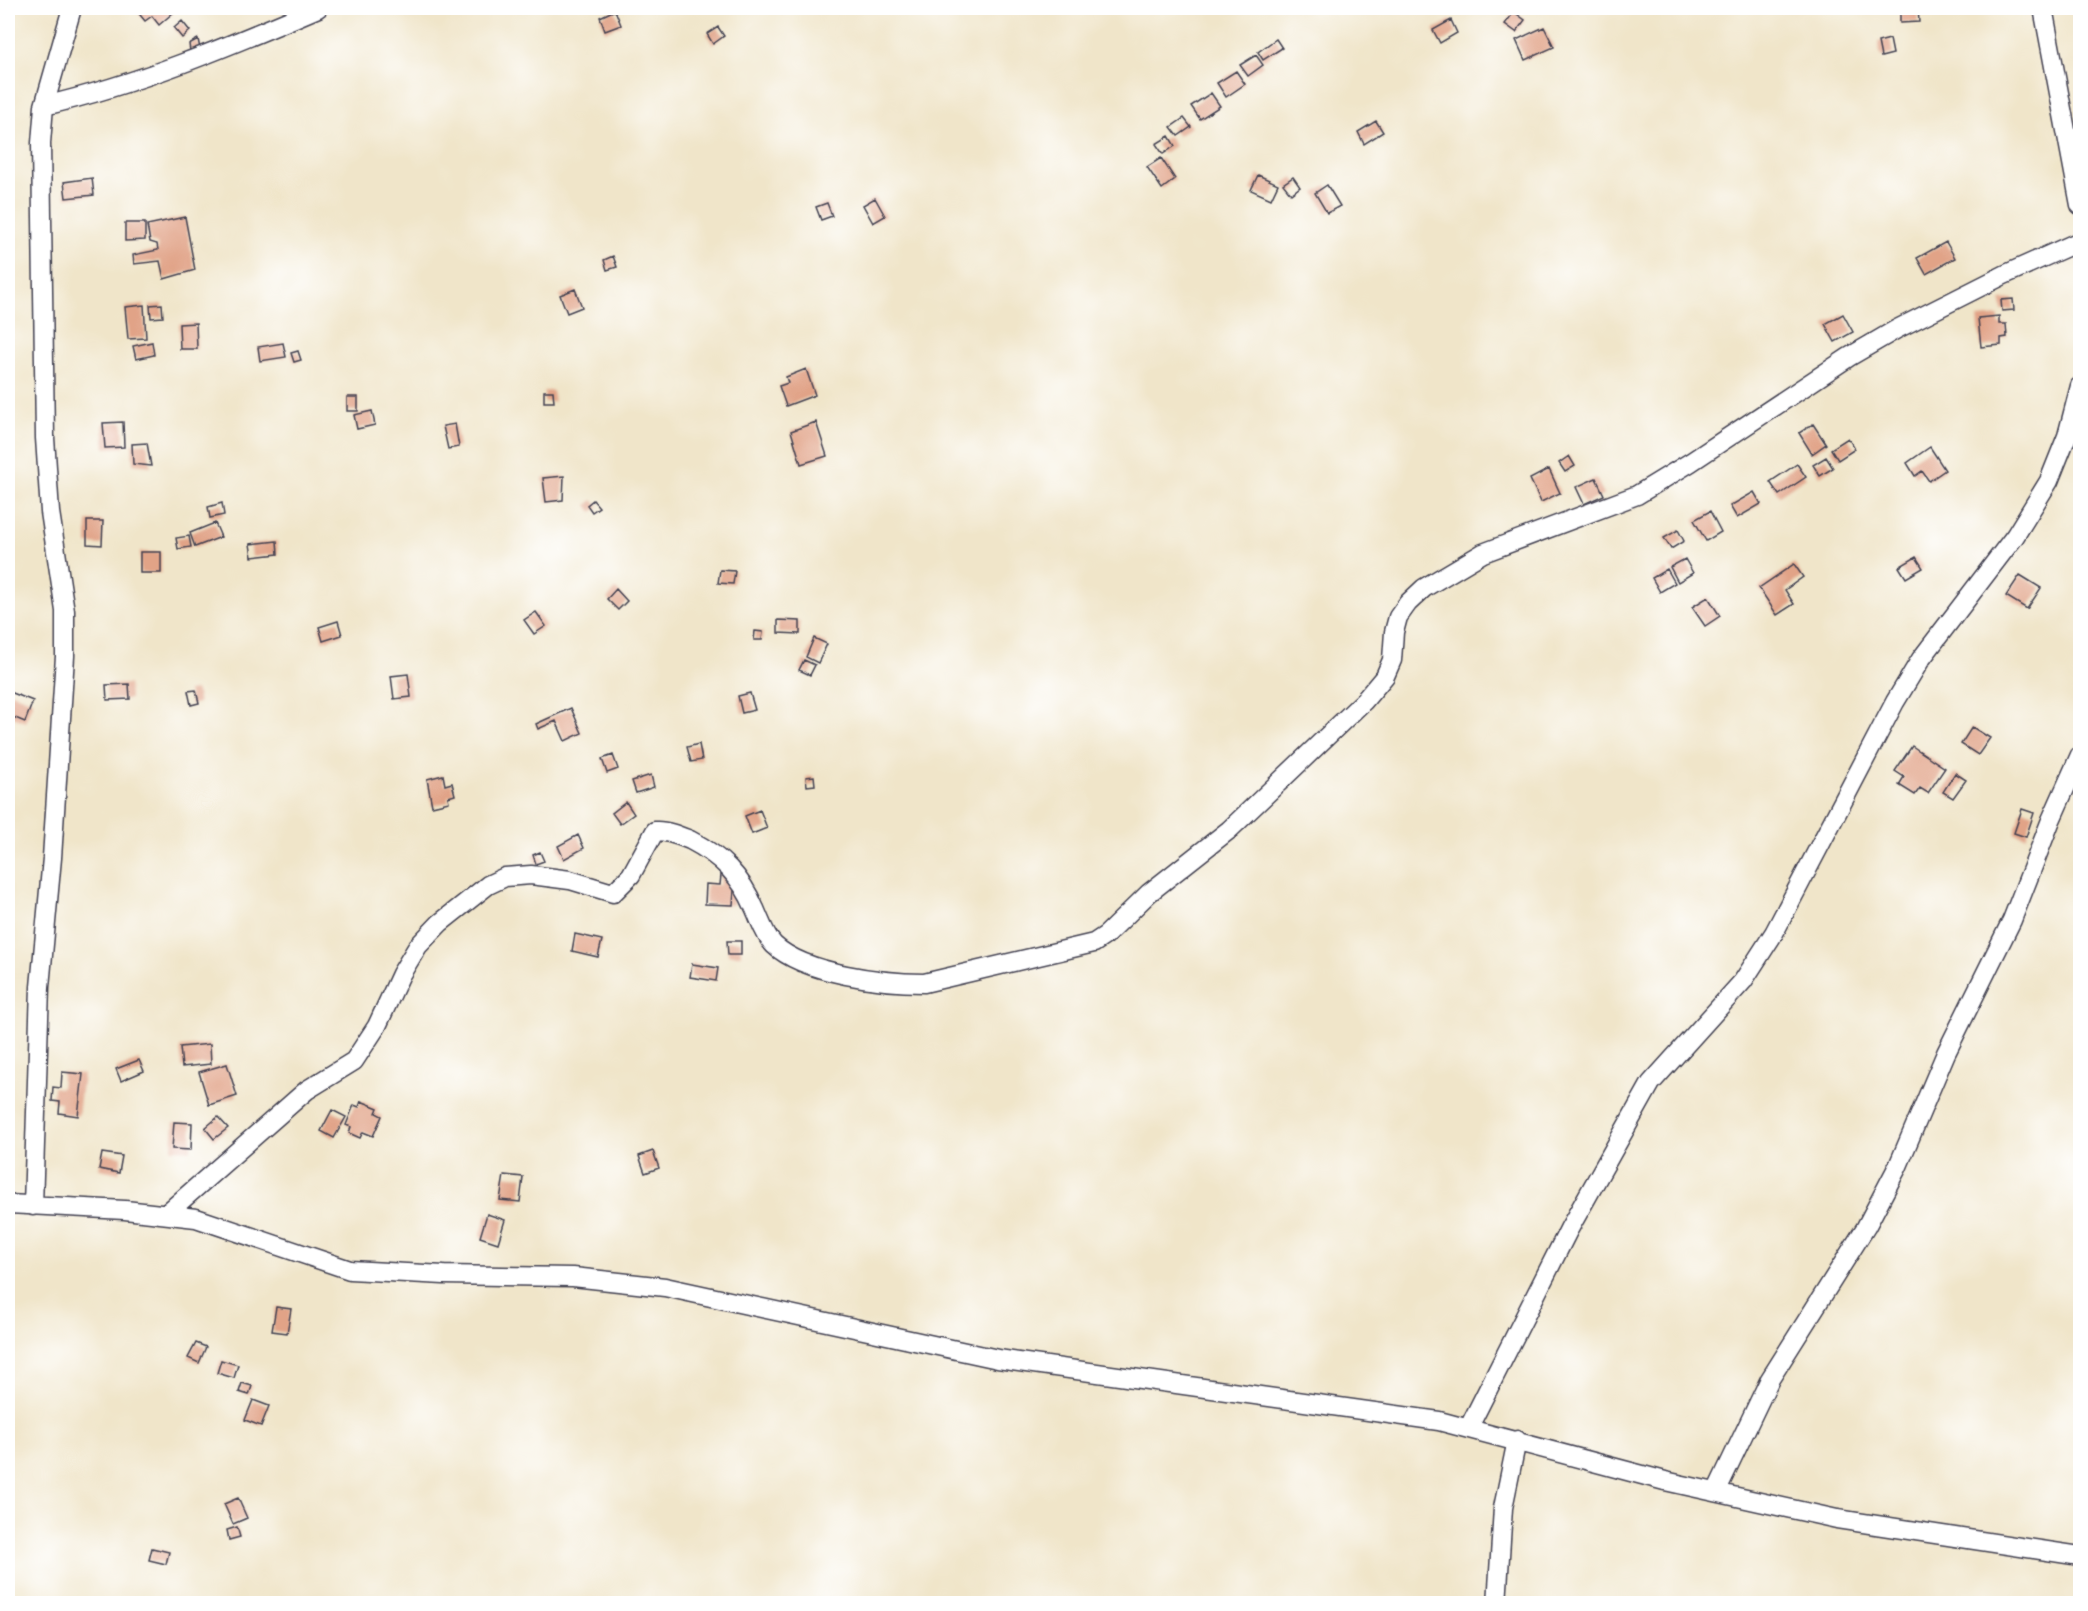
<svg xmlns="http://www.w3.org/2000/svg" width="2088" height="1611" viewBox="0 0 2088 1611" font-family="Kalam,sans-serif">
<rect width="100%" height="100%" fill="#fff"/>
<filter id="ink" filterUnits="userSpaceOnUse"><feTurbulence type="fractalNoise" baseFrequency=".0167" numOctaves="2"/><feDisplacementMap in="SourceGraphic" scale="12" xChannelSelector="R" yChannelSelector="G"/><feConvolveMatrix kernelMatrix="1 2 1 2 8 2 1 2 1" color-interpolation-filters="sRGB"/></filter>
<filter id="wash" filterUnits="userSpaceOnUse"><feTurbulence type="fractalNoise" baseFrequency=".008" numOctaves="4" result="noise"/><feDisplacementMap in="SourceGraphic" scale="24" xChannelSelector="R" yChannelSelector="G"/><feGaussianBlur stdDeviation="1.35" result="paint"/><feColorMatrix in="noise" values="0 0 0 0 0 0 0 0 0 0 0 0 0 0 0 0 0 1.4 0 .05"/><feComposite in="paint" operator="in"/></filter>
<g filter="url(#wash)">
<rect width="100%" height="100%" fill="#f0e5c9"/>
<g id="blocks">
<path fill="#e1a387" d="M138,8H170L174,12L159,25L152,16L145,21L136,10Z
M1900,8H1918L1919,22L1900,23Z
M615,10L621,25L605,31L600,17Z
M1514,12L1525,20L1516,32L1505,24Z
M1451,20L1457,33L1440,43L1433,30Z
M182,21L190,31L182,38L174,28Z
M718,27L724,36L713,44L707,34Z
M1544,27L1554,47L1525,60L1516,40Z
M198,39L200,49L190,51L189,44Z
M1276,39L1282,48L1263,60L1258,52Z
M1890,39L1893,54L1881,57L1878,42Z
M1256,55L1263,65L1248,76L1240,65Z
M1236,71L1245,84L1226,97L1217,83Z
M1211,93L1220,106L1200,119L1191,106Z
M1184,118L1191,127L1178,136L1171,127Z
M1376,121L1383,132L1364,144L1358,132Z
M1169,136L1175,146L1163,154L1156,144Z
M1161,158L1175,179L1162,189L1147,167Z
M1258,175L1278,184L1271,199L1251,190Z
M1293,177L1300,187L1291,194L1283,184Z
M92,178L94,195L66,198L64,182Z
M1327,185L1340,206L1327,213L1315,193Z
M875,198L885,216L873,223L863,205Z
M827,203L832,216L821,220L816,207Z
M185,217L195,270L164,279L160,261L134,264L133,255L158,250L157,244L150,242L147,225Z
M125,223H145V240L125,241Z
M1946,242L1955,258L1926,274L1917,258Z
M613,256L617,267L607,270L604,260Z
M8,286L14,287L12,309H8Z
M575,289L582,307L567,313L560,295Z
M2013,299L2014,310L2002,311L2001,300Z
M162,304L163,317L151,318L150,305Z
M144,305L146,338L128,339L125,307Z
M1843,314L1853,332L1835,342L1825,324Z
M1999,316V324H2006L2007,337L2001,338V345L1981,347L1978,318Z
M196,323L197,349H180L179,324Z
M152,342L154,355L136,359L133,346Z
M283,343L286,357L260,361L258,347Z
M298,351L301,360L294,362L291,353Z
M806,369L815,395L786,406L779,386L788,383L786,377Z
M544,391H553L554,402H544Z
M347,397H358V411H347Z
M372,411L375,425L357,429L354,415Z
M123,422L124,447L105,448L103,423Z
M816,422L827,456L801,464L791,431Z
M455,424L459,447L448,449L443,426Z
M1813,424L1826,444L1812,454L1799,433Z
M1848,438L1855,449L1838,460L1831,449Z
M147,443L151,466L133,464L132,444Z
M1930,447L1945,470L1929,481L1922,471L1915,476L1907,463Z
M1569,456L1575,466L1565,472L1559,463Z
M1826,457L1833,468L1820,476L1813,465Z
M1797,464L1806,477L1779,495L1770,482Z
M1549,469L1560,493L1541,502L1530,479Z
M564,476L563,500L546,502L543,478Z
M1596,478L1604,495L1584,504L1576,487Z
M1754,492L1761,504L1737,518L1730,506Z
M593,500L599,507L592,512L587,505Z
M222,503L224,515L210,518L208,507Z
M1710,511L1721,532L1706,541L1694,520Z
M87,521H103L102,545L87,544Z
M215,523L221,537L195,547L190,533Z
M1678,530L1684,541L1671,549L1664,538Z
M189,536L191,547L178,549L176,538Z
M277,541L278,554L252,557L250,544Z
M140,552H161V573H140Z
M1916,557L1923,568L1906,578L1899,567Z
M1685,559L1693,573L1678,582L1670,567Z
M1794,564L1803,577L1785,590L1794,604L1777,615L1759,588Z
M1667,569L1675,583L1660,592L1652,578Z
M720,570L735,571L733,584L718,583Z
M2020,575L2041,588L2027,609L2006,596Z
M616,589L627,601L618,610L607,599Z
M1708,597L1720,616L1705,626L1692,607Z
M536,612L546,626L534,634L524,620Z
M778,620L800,621V634L778,633Z
M338,621L342,635L323,641L319,627Z
M755,631L763,632L762,640H754Z
M814,638L827,644L818,663L806,657Z
M804,660L815,665L810,675L799,670Z
M408,674L411,697L394,699L391,676Z
M129,684L130,699L107,700L106,685Z
M196,690L199,703L191,705L188,691Z
M10,692L33,701L25,722L8,715Z
M750,693L755,710L742,713L738,696Z
M571,708L582,733L565,741L556,721L538,729L536,724Z
M1972,727L1990,738L1978,755L1961,744Z
M699,744L702,760L691,762L687,747Z
M1912,746L1945,768L1928,793L1920,788L1915,795L1899,785L1904,777L1895,771Z
M613,755L618,769L607,773L602,759Z
M1955,773L1966,780L1953,798L1943,792Z
M443,775L445,785L452,783L455,795L448,797L449,802L432,806L427,779Z
M651,775L654,787L636,793L632,781Z
M814,776L815,785L807,786L806,777Z
M626,802L634,814L620,824L612,813Z
M2022,809L2034,813L2026,837L2014,833Z
M760,810L767,828L752,834L745,816Z
M578,835L584,848L564,859L558,846Z
M540,852L544,861L536,864L533,855Z
M721,875L735,876L733,905L705,904L706,884L720,885Z
M575,934L602,940L598,957L572,951Z
M727,941H741V955H728Z
M692,964L718,968L716,981L690,977Z
M210,1044L211,1064L182,1067L180,1047Z
M139,1060L144,1071L121,1081L116,1069Z
M227,1064L237,1096L209,1105L199,1072Z
M62,1072L83,1074L78,1116L59,1113L60,1102L52,1101L53,1087L61,1088Z
M361,1101L378,1108L376,1113L382,1116L373,1136L363,1132L360,1138L349,1133L351,1127L346,1125L354,1105L359,1107Z
M332,1110L346,1117L334,1138L321,1131Z
M218,1117L228,1128L214,1139L205,1128Z
M174,1122L192,1123L191,1150L172,1149Z
M653,1151L659,1168L645,1173L639,1156Z
M102,1153L122,1156L119,1173L99,1169Z
M504,1175L523,1177L520,1202L500,1200Z
M487,1214L505,1220L498,1243L480,1237Z
M276,1307L291,1309L287,1333L272,1331Z
M196,1343L206,1347L199,1363L188,1358Z
M221,1360L238,1365L234,1378L217,1373Z
M242,1383L252,1386L249,1395L239,1392Z
M253,1400L269,1406L261,1426L245,1420Z
M238,1498L247,1518L233,1524L224,1504Z
M237,1527L240,1537L229,1540L227,1530Z
M152,1548L169,1552L166,1564L149,1560Z"/>
</g>
</g>
<g filter="url(#ink)">
<use href="#blocks" fill-opacity="0" stroke="#413f50" stroke-width="1.5"/>
<g fill="none" stroke-linecap="round" stroke-linejoin="round">
<g stroke="#413f50" stroke-width="21">
<path id="street" d="M2043,8L2080,205
M44,106C139,84 229,46 318,8
M8,1204L125,1210L196,1218L350,1270L444,1275L573,1277L665,1287L998,1359L1439,1421L1665,1481L1837,1519L2080,1556
M33,1206L40,987L52,858L65,656V611L50,512L45,438L41,143L44,106L72,8
M166,1214L307,1090L354,1061L377,1026L401,974L418,946L440,923L488,885L505,877L531,875L570,880L613,893L631,875L655,831C666,830 680,836 690,840C721,856 741,876 755,909C760,920 765,936 774,945C805,974 884,983 924,983L1094,943L1106,935L1149,893L1229,830L1364,701L1385,676L1392,660L1394,632L1398,617L1408,603L1424,588L1483,553L1637,495L1691,462L1849,357L1897,329L2004,275L2080,241
M1469,1427L1569,1229L1651,1083L1743,981L1774,933L1895,702L1921,659L2015,536L2049,481L2067,436L2080,386
M1716,1492L1770,1379L1866,1227L1898,1166L1946,1053L2012,920L2051,820L2080,755
M1497,1604L1503,1508L1517,1440"/>
</g>
<use href="#street" stroke="#fff" stroke-width="18"/>
</g>
</g>
<rect width="2088" height="1611" fill="none" stroke="#fff" stroke-width="30"/>
</svg>
